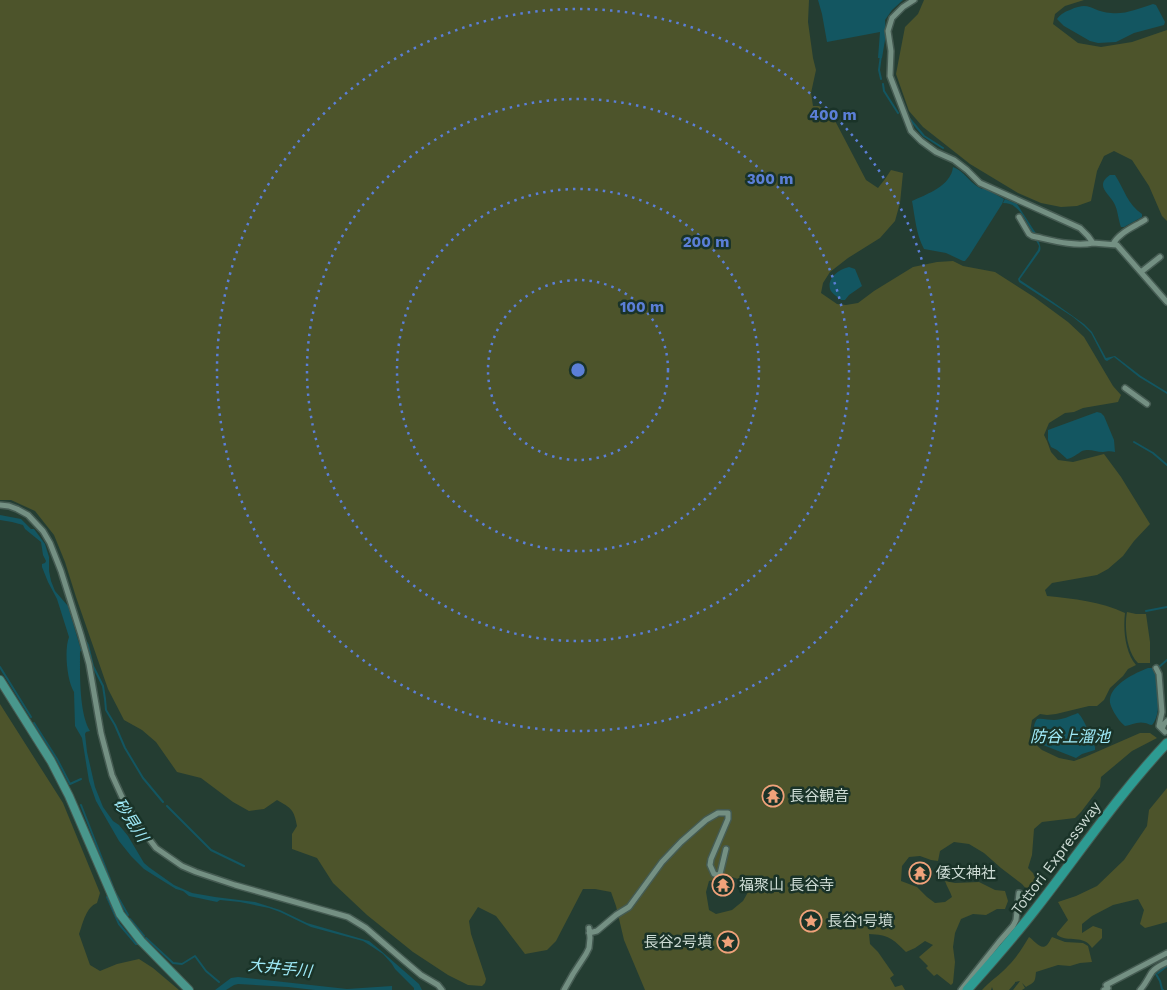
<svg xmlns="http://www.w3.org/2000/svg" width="1167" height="990" viewBox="0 0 1167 990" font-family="'Work Sans','Noto Sans JP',sans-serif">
<rect width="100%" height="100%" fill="#243d32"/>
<path fill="#4d542b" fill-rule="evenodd" d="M0,0H809L808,22L813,58L816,70L811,93L813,106H819L832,115L866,180L878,188L885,179L891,170L903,173L900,203L895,221L880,238L848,258L830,272L823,283L821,293L837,304L846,305L858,303L874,291L913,267L937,262L953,261L963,266L995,272L1034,297L1068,322L1084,337L1113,386L1121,395L1118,402L1083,408L1074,412L1065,413L1049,423L1044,435L1047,441L1051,452L1058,460L1073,462L1104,454L1121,477L1150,524L1134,541L1123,556L1108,569L1097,575L1052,583L1045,590L1047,596C1074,599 1100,601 1125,613C1123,629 1125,652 1136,665L1128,669L1123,676L1110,688L1104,700L1097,706H1089L1056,714L1047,715L1040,714L1032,720L1030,732L1034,743L1042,750L1059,758L1074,761L1085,757L1140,733H1150L1157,738L1132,751L1101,777L1100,787L1081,812L1075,818L1042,822L1034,829L1032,855L1028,868L1033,873L1037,883L1035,891H1028L1022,884L1001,868L984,853L969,844L954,842L940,851L938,861L931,860L920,856L909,857L902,866L901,881L917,887L927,897L935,903L945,902L952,897C950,891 947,887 945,881L955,883L979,882L995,890L1005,891L1008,901L1005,909H997L986,915L973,914L961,919L955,933L953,947L955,962L953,983L951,985L937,974L934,976L926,968L928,966L919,957L933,945L925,941L915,948L906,952C892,938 889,935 869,934L870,944L878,952L894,975L890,978L895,987L902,985L905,990H645L624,940L616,906L611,892L595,889H583L556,941L547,950L525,954L496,916L478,907L469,921L471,934L486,979L485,983L482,986L468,985L448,975L413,952L367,915L333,883L317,858L292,849V834L297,826C294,809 291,808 277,800L264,809L249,811L233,802L201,778L177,772L156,742L142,730L124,720L108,689L76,597L65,562L54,535L35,511L11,500H0ZM729,876L741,880L747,894L743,901L732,910L716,914L709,910L706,892L709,881Z
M924,0H1084L1065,6L1055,14L1053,24L1078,43L1101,47L1132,42L1167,30V221L1162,216L1149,186L1132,160L1114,151L1104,156L1097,171L1091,201L1077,206L1061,207L1041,203L1018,193L970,164L923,127L909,111L896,74L905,27L918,14Z
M1127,612L1136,614H1146L1150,642V663H1138C1127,652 1124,628 1127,612Z
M0,704L63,803L100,893L97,903C86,907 83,923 79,934L90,965L100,971L117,964L139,959L153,968L179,990H0Z
M1167,788V922L1145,928L1140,924L1144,910L1138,899L1113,905L1092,916L1082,924V933L1093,926L1102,929V938L1092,948C1084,934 1068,943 1057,935V933L1068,920L1058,902L1076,896L1097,886L1124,860L1147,826L1149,810Z
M1029,937C1034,940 1041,951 1047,945C1049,943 1050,940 1052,937L1065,942L1083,943L1088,946L1092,962L1080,963L1070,966L1058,965L1036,972C1035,982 1035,982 1026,987L1022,983L1025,988L1022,990H1013L1020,981L1015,982V983L1009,990H993L992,987L991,990H982C990,981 1000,975 1008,966C1017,957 1023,947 1029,937Z"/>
<path fill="#135661" d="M818,0H903L892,10L885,20L886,34L882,58H878L880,32L827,42L822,14Z
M1153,4L1156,5L1165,22L1164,25L1134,33L1116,42L1098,43L1090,41L1064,26L1057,19C1061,14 1064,12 1070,10C1091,0 1091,12 1111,13C1124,15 1140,8 1153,4Z
M953,167C965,171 970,184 982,189L984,188L1004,199L1002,204L969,256L965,261H963L946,253L924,249C916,234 915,217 912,201C927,194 951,186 953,167Z
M1110,175H1115C1124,189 1128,205 1142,214V217L1124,227H1121C1118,219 1118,210 1114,203C1111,197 1103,191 1103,185C1103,180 1107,177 1110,175Z
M1005,199L1017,204L1037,235C1037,241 1042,245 1040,251L1020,279V280L1053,302L1084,324L1092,332L1106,358L1115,356L1141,376L1167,392V394L1139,377L1114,357L1107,361L1105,360L1091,333L1084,326L1073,317L1019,282L1018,279L1038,250L1039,246C1034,236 1024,213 1015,207C1012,204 1008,203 1003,203Z
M849,267L855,269L862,286L849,295L845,300H841C838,297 831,293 830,289C827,277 840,269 849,267Z
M1097,412L1101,413L1104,416L1114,440L1115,452C1111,451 1108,451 1103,452C1095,452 1090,448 1082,451C1077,454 1073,458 1067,459L1057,450L1051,447L1048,440V430Z
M0,515L21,519L31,529H34L45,544L49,557V571L51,581L55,591L68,606L81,650L80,652C80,674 79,713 90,731L86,732L85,734L87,752L95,787L103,807L113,821L119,825L128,836L144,863L150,868L174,885L192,893L215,897L255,902L280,910L307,923L369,941L380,950L419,984L422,990H414V988L395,969L392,964L383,954L371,946L363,941L311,927L280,912L269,908L240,902L220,900L217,902L189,896L183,891L176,889L155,876L144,869L131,856L119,841L96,801L89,781L82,738L75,726L74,692C67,681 64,650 69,637L57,599L48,582L42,567V564L45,563L46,561L43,555L41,542L25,529L23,525L12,522L0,520Z
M1148,668H1152L1155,671C1156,687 1163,712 1152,725C1149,725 1147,723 1145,723C1138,721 1131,725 1125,726C1121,723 1118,719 1115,714C1113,710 1109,704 1110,699C1112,684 1135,673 1148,668Z
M1078,713C1086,721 1089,736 1095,747V750L1082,754L1076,758L1038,743C1033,736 1032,726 1037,719C1043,718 1048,720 1054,720C1062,720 1070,716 1078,713Z
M238,977L347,989L392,986V990H315L288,987L238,984L234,985L226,990H215L231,978Z"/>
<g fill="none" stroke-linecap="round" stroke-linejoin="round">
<path stroke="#135661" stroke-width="2" d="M881,55L879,70L881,79
M883,84L884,91L898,113
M909,118L924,136L943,148
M1134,442L1153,453L1167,465
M1146,611L1167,607
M85,640L88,645L93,666L103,686L105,699L106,710L115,725L125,748L143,778L163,802
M0,667L31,717
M1159,667L1167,660
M34,723L57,759L70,784L81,779
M81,805L115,892L128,915
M167,806L211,850L244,866
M107,897L119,924L136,944H140
M130,919L144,936
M146,938L173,963L182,964L195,956L206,971L219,982
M1158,973L1167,966
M1156,974L1160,981L1162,989L1163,990"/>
<g stroke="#455b52" stroke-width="8">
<path id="minor" d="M914,0L903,7L892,18L888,31L891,51L890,76L911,131L921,141L936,152L954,160L967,170L980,183L1080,228L1088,236L1093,243L1117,245L1167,302
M1019,217L1029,234L1032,236C1051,240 1073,247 1093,243
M1113,244C1120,232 1134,227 1145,220
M1141,272L1160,257
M1125,388L1147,404
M0,505L9,506L17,509L28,515L43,531L50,543L61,571L81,635L89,664L101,733L112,775L122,797L137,823L156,848L182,866L196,872L235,885L348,917L366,928L402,959L421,975L438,985L442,990
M1156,668L1159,674L1162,712L1159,726L1162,729
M1165,732L1162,729L1164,724L1167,721
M589,933L597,931L616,915L629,907L662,862L681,842L706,820L718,813H728V819L711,859L710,865L714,874L717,875L720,874L726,849
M564,990L573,974L586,954L589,948L590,938L589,928
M961,990L999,942L1013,926L1016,920L1019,893
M1104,990L1108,988L1106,985L1167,953
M1140,990C1145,985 1148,978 1152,972C1156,967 1162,965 1167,962"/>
</g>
<g stroke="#455b52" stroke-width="10">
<path id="primary" d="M0,680L51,761L69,796L120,914L141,941L189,990"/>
</g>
<g stroke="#455b52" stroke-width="11">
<path id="motorway" d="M967,990C990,964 1013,938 1034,911C1078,855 1118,795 1167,743"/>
</g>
<use href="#minor" stroke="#749083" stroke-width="5"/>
<use href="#primary" stroke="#49978c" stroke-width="8"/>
<use href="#motorway" stroke="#2d9b92" stroke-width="9"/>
</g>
<g fill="none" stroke="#5b7fd7" stroke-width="2.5" stroke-dasharray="2.5 5">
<circle cx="578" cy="370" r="90"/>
<circle cx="578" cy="370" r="181"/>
<circle cx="578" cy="370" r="271"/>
<circle cx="578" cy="370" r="361"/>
</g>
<defs>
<g id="temple-ring" transform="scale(1.125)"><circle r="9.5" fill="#1a3328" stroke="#f0a27a" stroke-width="1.5"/><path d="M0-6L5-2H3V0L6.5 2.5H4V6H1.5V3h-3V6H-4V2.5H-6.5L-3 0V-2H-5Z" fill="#f0a27a"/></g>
<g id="sight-ring" transform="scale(1.125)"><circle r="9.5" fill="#1a3328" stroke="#f0a27a" stroke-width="1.5"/><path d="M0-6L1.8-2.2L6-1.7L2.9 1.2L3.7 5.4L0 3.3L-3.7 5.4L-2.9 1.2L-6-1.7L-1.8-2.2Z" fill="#f0a27a"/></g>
</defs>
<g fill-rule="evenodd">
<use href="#temple-ring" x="773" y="796"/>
<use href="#temple-ring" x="920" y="873"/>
<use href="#temple-ring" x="723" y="885"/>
<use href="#sight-ring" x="811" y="921"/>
<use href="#sight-ring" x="728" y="942"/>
</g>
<g text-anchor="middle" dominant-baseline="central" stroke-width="5" stroke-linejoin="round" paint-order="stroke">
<g font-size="15" fill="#cddbd4" stroke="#1a3328" text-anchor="start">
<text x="789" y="796">長谷観音</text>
<text x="936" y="873">倭文神社</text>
<text x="739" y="885">福聚山 長谷寺</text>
<text x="827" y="921">長谷1号墳</text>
<text x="712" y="942" text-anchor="end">長谷2号墳</text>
</g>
<g font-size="15" fill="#cddbd4" stroke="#1a3328">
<text transform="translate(1056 858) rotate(-53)">Tottori Expressway</text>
</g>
<g font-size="16" font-style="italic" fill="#9feaf8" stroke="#1a3328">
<text x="1070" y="736">防谷上溜池</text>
<text transform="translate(131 820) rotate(57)">砂見川</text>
<text transform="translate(280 968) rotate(6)">大井手川</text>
</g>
</g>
<circle cx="578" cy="370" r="8" fill="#5b7fd7" stroke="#1a3328" stroke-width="2.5"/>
<g font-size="15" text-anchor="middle" font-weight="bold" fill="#5b7fd7" stroke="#1a3328" stroke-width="5" stroke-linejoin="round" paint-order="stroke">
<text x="833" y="120">400 m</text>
<text x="770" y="184">300 m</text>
<text x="706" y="247">200 m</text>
<text x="642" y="312">100 m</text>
</g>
</svg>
